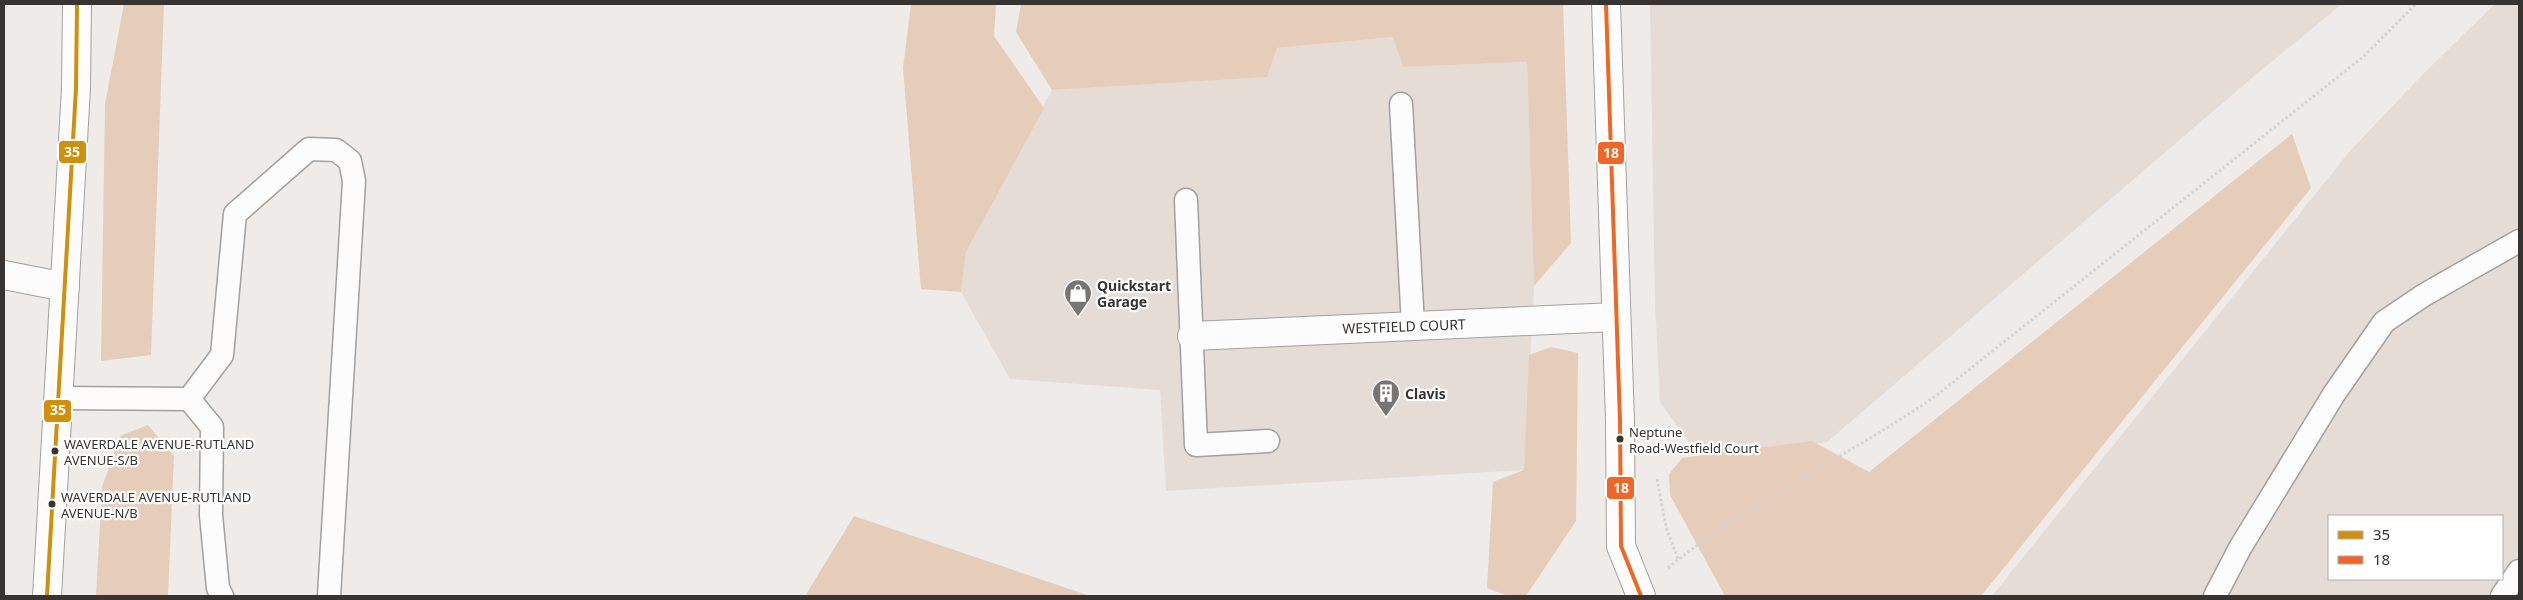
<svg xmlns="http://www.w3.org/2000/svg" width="2523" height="600" viewBox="0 0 2523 600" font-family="'Noto Sans',sans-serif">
<rect width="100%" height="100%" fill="#efebe8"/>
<path fill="#e5dcd5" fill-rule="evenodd" d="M1650,4H2342L2253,77L1827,442L1704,463L1660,402L1655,302Z
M2495,4H2519V596H1992L2350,151L2425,72ZM2329,516H2502V579H2329Z
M1394,37L1403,67L1527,62L1534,286L1524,470L1166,491L1160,390L1010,379L961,292L966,252L1052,90L1259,77L1277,48Z"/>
<path fill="#e6cdb9" d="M124,4H164L151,355L101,361L105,104Z
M911,4H996L994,36L1044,108L966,252L961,292L921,289L903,68Z
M1021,4H1563L1571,243L1534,286L1527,62L1403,67L1393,37L1277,48L1267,77L1052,90L1016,32Z
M2292,134L2311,188L1981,596H1725L1670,495L1669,474L1682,458L1812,441L1869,472Z
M1551,347L1578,353L1576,521L1526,596H1508L1487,588L1493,482L1524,470L1529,355Z
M148,425L174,456L168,596H96L102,487L120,436Z
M854,516L1090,596H805Z"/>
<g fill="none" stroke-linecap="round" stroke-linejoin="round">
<g stroke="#a3a09e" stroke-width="25">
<path id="service" d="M1401,104L1413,326
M1186,200L1196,445L1268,441
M59,398L189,399
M189,399L222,355L235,214L309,149L336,150L350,161L354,181L329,596
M189,399L212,427L211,515L218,588L222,596
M2215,596L2240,548L2334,394L2384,322L2424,295L2519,241
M2502,596L2519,571"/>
</g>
<g stroke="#a3a09e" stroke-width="30">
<path id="minor" d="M4,275L65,287
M1192,336L1616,317"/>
</g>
<g stroke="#a3a09e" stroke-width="30">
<path id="tertiary" d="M1606,4L1620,421L1621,546L1641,596"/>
</g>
<g stroke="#a3a09e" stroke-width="30">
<path id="primary" d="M47,596L76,88L77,4"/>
</g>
<path stroke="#d5d3d2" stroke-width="3" stroke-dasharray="2.5 2.5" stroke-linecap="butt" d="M1657,479L1666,527L1678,559
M1668,568C1750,500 1850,456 1937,395L2363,57L2416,4"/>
<use href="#service" stroke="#fdfcfc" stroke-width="22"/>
<use href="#minor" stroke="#fdfcfc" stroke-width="28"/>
<use href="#tertiary" stroke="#fdfcfc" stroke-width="28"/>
<use href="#primary" stroke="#fdfcfc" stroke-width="28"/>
<g stroke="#fff" stroke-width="8">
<path id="bus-1" d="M47,596L76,88L77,4"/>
</g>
<g stroke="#fff" stroke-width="8">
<path id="bus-2" d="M1606,4L1620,421L1621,546L1641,596"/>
</g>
<use href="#bus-1" stroke="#d18f0a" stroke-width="4"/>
<use href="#bus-2" stroke="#f26522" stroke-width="4"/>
</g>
<defs>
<g id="shop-pin" transform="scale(1.4375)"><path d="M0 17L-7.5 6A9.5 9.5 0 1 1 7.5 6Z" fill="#777472" stroke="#fff"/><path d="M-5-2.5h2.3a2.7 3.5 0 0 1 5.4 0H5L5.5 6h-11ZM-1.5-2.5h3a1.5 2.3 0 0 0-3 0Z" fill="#fff"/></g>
<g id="building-pin" transform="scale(1.4375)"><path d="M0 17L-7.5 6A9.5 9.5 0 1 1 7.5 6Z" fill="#777472" stroke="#fff"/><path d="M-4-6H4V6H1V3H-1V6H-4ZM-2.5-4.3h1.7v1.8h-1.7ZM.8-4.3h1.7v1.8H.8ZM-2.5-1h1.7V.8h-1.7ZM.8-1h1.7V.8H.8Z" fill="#fff"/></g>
</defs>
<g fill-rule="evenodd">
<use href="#shop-pin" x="1078" y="293"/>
<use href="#building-pin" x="1386" y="393"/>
</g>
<g fill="#373432" stroke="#fff" stroke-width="2">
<circle cx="1620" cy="439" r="4.5"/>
<circle cx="55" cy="451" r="4.5"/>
<circle cx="52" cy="504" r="4.5"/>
</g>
<g text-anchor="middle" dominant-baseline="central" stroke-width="4.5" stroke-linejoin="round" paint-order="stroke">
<g font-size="13" fill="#373432" stroke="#fff" text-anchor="start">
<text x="1629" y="432">Neptune<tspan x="1629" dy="16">Road-Westfield Court</tspan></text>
<text x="64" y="444">WAVERDALE AVENUE-RUTLAND<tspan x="64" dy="16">AVENUE-S/B</tspan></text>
<text x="61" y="497">WAVERDALE AVENUE-RUTLAND<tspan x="61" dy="16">AVENUE-N/B</tspan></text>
</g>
<g font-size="14" font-weight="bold" fill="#373432" stroke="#fff" text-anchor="start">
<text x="1097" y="285">Quickstart<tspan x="1097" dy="16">Garage</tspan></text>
<text x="1405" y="393">Clavis</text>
</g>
<g font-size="14" fill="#373432" stroke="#fff">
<text transform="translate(1404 326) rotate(-2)">WESTFIELD COURT</text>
</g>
</g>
<g stroke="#fff" stroke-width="2">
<rect x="58" y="140" width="29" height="24" rx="5" fill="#d18f0a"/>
<rect x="1597" y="141" width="28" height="24" rx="5" fill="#f26522"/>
<rect x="43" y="399" width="29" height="24" rx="5" fill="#d18f0a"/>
<rect x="1606" y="476" width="29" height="24" rx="5" fill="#f26522"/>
</g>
<g font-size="14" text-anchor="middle" font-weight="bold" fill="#fff">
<text x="72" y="157">35</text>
<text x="1611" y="158">18</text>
<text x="58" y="415">35</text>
<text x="1621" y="493">18</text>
</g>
<rect width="2523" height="600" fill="none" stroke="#373432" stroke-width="10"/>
<rect x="2328" y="515" width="175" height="65" fill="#ffffff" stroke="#afaead"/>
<rect x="2338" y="531" width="25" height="8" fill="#d18f0a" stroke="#afaead"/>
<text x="2373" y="540" font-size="15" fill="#373432">35</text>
<rect x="2338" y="556" width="25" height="8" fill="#f26522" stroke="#afaead"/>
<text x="2373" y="565" font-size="15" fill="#373432">18</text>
</svg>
